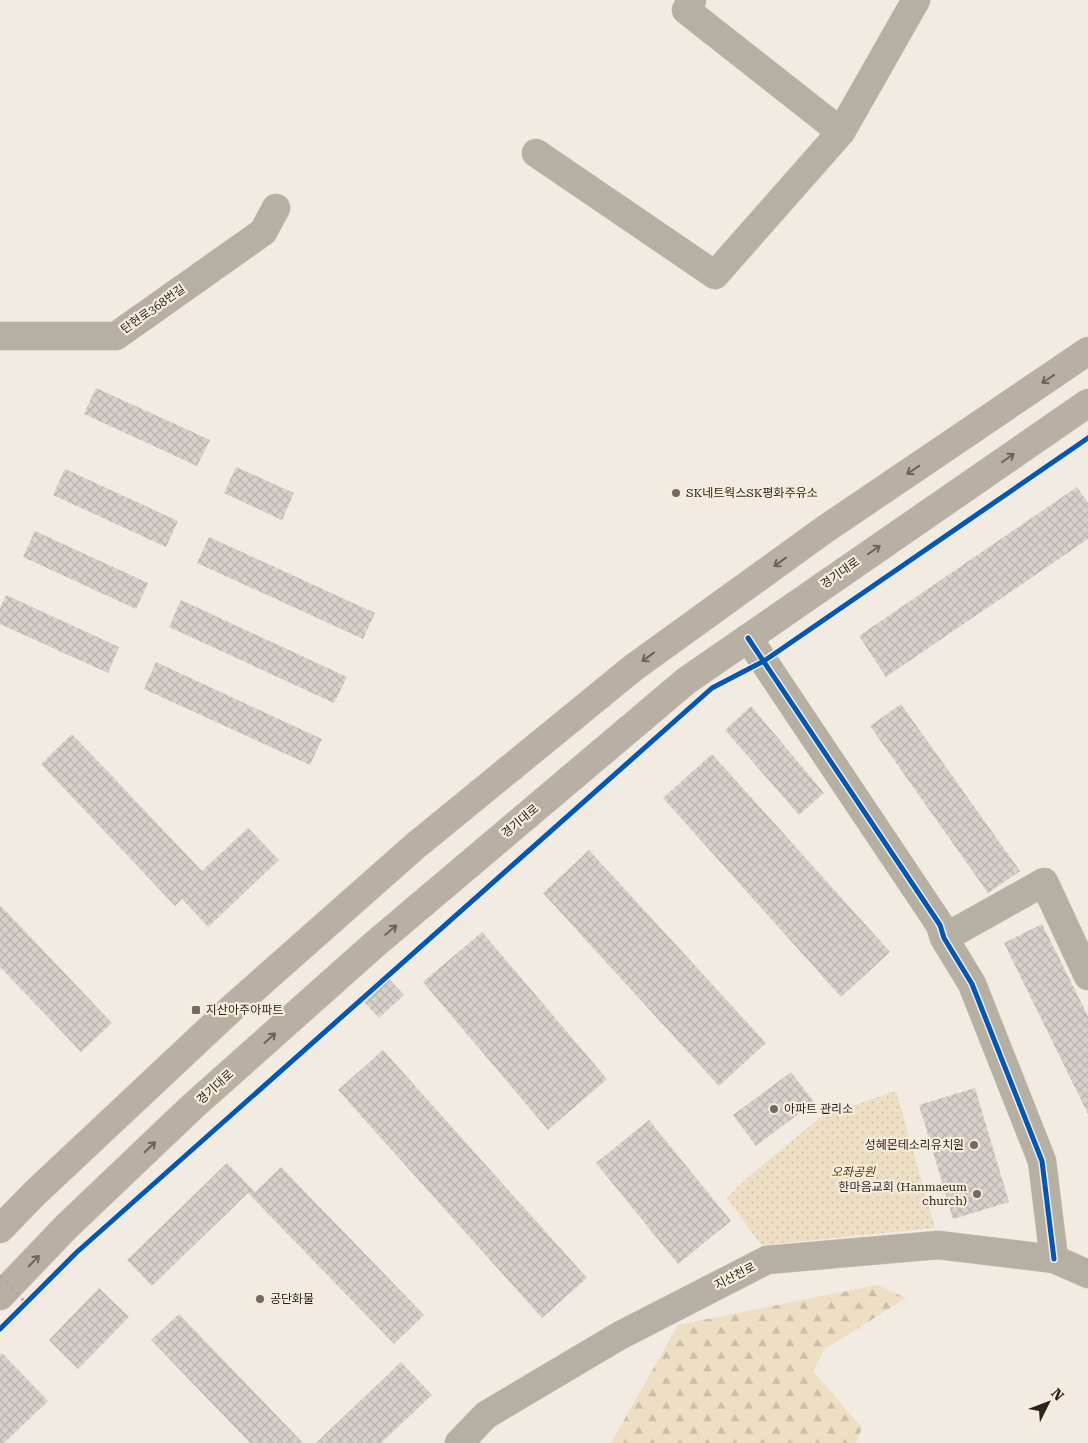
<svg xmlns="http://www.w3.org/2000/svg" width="1088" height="1443" viewBox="0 0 1088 1443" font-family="'Roboto Serif','Noto Sans KR',serif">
<defs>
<pattern id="forest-firs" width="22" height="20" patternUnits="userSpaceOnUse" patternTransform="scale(1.25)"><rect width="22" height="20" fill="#eedec4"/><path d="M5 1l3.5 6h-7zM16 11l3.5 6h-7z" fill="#ccbea8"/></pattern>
<pattern id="park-dots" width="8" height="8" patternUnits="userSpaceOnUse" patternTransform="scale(1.25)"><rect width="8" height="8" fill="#eedec4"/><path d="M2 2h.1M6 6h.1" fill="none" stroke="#ccbea8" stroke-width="1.8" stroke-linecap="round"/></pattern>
<pattern id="building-cross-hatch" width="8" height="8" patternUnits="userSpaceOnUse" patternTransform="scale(1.25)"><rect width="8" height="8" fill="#d6d1ca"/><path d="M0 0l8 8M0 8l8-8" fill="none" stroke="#b8b3ad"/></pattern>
</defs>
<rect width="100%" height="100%" fill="#f1ebe1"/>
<path fill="url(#forest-firs)" d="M877,1285L906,1298L825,1349L813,1371L862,1428L856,1443H611L678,1325Z"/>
<path fill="url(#park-dots)" d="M896,1091L935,1228L761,1245L727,1198L746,1179L822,1116Z"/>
<path fill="url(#building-cross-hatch)" d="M96,388L210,440L197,466L84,414Z
M236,467L294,493L282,520L224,493Z
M65,469L178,521L166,547L53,495Z
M1077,487L1088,503V539L886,677L859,636Z
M35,531L148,583L136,609L23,557Z
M209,537L375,613L363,639L197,563Z
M6,595L119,647L108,673L0,624V608Z
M181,600L347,677L334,703L169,627Z
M156,662L322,739L310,765L144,689Z
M901,704L1020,871L988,893L870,726Z
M751,706L824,793L799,815L725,730Z
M72,734L202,871L248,828L279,860L208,927L182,899L175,906L41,764Z
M712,754L890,952L841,997L663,798Z
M589,850L766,1043L719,1086L543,893Z
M0,905L112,1023L81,1052L0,967Z
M1042,924L1088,1016V1114L1004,943Z
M482,932L607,1079L548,1130L423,982Z
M389,979L404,995L379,1018L364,1002Z
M383,1050L587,1278L542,1318L338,1090Z
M791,1072L814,1102L756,1146L733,1115Z
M975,1088L1009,1202L953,1219L919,1105Z
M649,1120L731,1221L678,1264L596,1163Z
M227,1163L255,1192L281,1167L424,1315L394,1344L248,1193L152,1286L127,1260Z
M99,1288L129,1317L78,1369L49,1340Z
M179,1314L303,1443H250L151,1340Z
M2,1353L48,1401L4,1443H0V1354Z
M401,1362L432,1395L381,1443H316Z"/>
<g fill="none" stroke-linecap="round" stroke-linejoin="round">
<g stroke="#ccc7c0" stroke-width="29">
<path id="minor" d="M692,0L686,10L841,132L916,0
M536,153L715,275L841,132
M0,336H116L263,232L276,208
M748,638L940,925L944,938L972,984L1042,1161L1054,1259
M944,938L1044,882L1088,976
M459,1443L486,1415L619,1336L767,1260L938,1245L1054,1259L1088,1274"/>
</g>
<g stroke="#ccc7c0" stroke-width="29">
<path id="major" d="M0,1229L35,1193L231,1009L414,847L633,668L824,530L1088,351
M0,1296L66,1227L192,1107L375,944L686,681L1088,403"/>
</g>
<use href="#minor" stroke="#b6afa3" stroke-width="28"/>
<use href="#major" stroke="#b8b0a5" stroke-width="28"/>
<path stroke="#afa9a0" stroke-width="3" stroke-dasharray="4 4" stroke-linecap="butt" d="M0,1275L24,1301"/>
<g stroke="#f7ecdb" stroke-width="8">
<path id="cycleway" d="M748,638L940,925L944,938L972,984L1042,1161L1054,1259
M0,1329L77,1252L712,688L764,661L1088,438"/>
</g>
<use href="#cycleway" stroke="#0057b8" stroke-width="5"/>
</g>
<defs><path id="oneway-shaft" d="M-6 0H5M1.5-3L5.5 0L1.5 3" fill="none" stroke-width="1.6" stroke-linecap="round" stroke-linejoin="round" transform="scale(1.25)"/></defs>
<g stroke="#6a645b">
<use href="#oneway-shaft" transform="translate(1048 379) rotate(146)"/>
<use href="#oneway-shaft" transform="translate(1008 458) rotate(-35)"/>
<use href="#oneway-shaft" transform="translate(913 470) rotate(146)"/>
<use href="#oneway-shaft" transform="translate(874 550) rotate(-35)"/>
<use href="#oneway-shaft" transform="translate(780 562) rotate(144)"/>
<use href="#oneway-shaft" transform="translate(648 657) rotate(144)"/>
<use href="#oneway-shaft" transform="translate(391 930) rotate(-40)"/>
<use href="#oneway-shaft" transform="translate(270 1038) rotate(-42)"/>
<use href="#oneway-shaft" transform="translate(150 1147) rotate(-44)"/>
<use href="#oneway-shaft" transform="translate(34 1261) rotate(-46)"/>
</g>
<g fill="#706b63" stroke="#f7ecdb" stroke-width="2">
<circle cx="676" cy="493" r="5"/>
<rect x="191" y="1005" width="10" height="10" rx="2.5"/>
<circle cx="774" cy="1109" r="5"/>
<circle cx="974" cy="1145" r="5"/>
<circle cx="977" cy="1194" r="5"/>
<circle cx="260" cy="1299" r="5"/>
</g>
<g text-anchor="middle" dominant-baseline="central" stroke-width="4.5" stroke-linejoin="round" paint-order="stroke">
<g font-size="12" fill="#2a261f" stroke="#f7ecdb">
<text transform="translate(153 309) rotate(-35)">탄현로368번길</text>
<text transform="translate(840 573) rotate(-35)">경기대로</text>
<text transform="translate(520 821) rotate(-40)">경기대로</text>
<text transform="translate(215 1087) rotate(-42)">경기대로</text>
<text transform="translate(735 1276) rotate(-27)">지산천로</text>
</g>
<g font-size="12" fill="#2a261f" stroke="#f7ecdb" text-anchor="start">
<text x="686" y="493">SK네트웍스SK평화주유소</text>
<text x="206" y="1010">지산아주아파트</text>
<text x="784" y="1109">아파트 관리소</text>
<text x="964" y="1145" text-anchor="end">성혜몬테소리유치원</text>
<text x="967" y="1187" text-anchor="end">한마음교회 (Hanmaeum<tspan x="967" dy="14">church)</tspan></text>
<text x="270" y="1299">공단화물</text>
</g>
<g font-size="12" font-style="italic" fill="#533a07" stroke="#f7ecdb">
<text x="853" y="1172">오좌공원</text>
</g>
</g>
<g transform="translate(1048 1403) rotate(48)" stroke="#f7ecdb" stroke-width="4" paint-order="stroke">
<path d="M0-4L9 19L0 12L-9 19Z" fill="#2a261f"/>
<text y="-8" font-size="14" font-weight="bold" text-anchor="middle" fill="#2a261f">N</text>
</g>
</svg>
